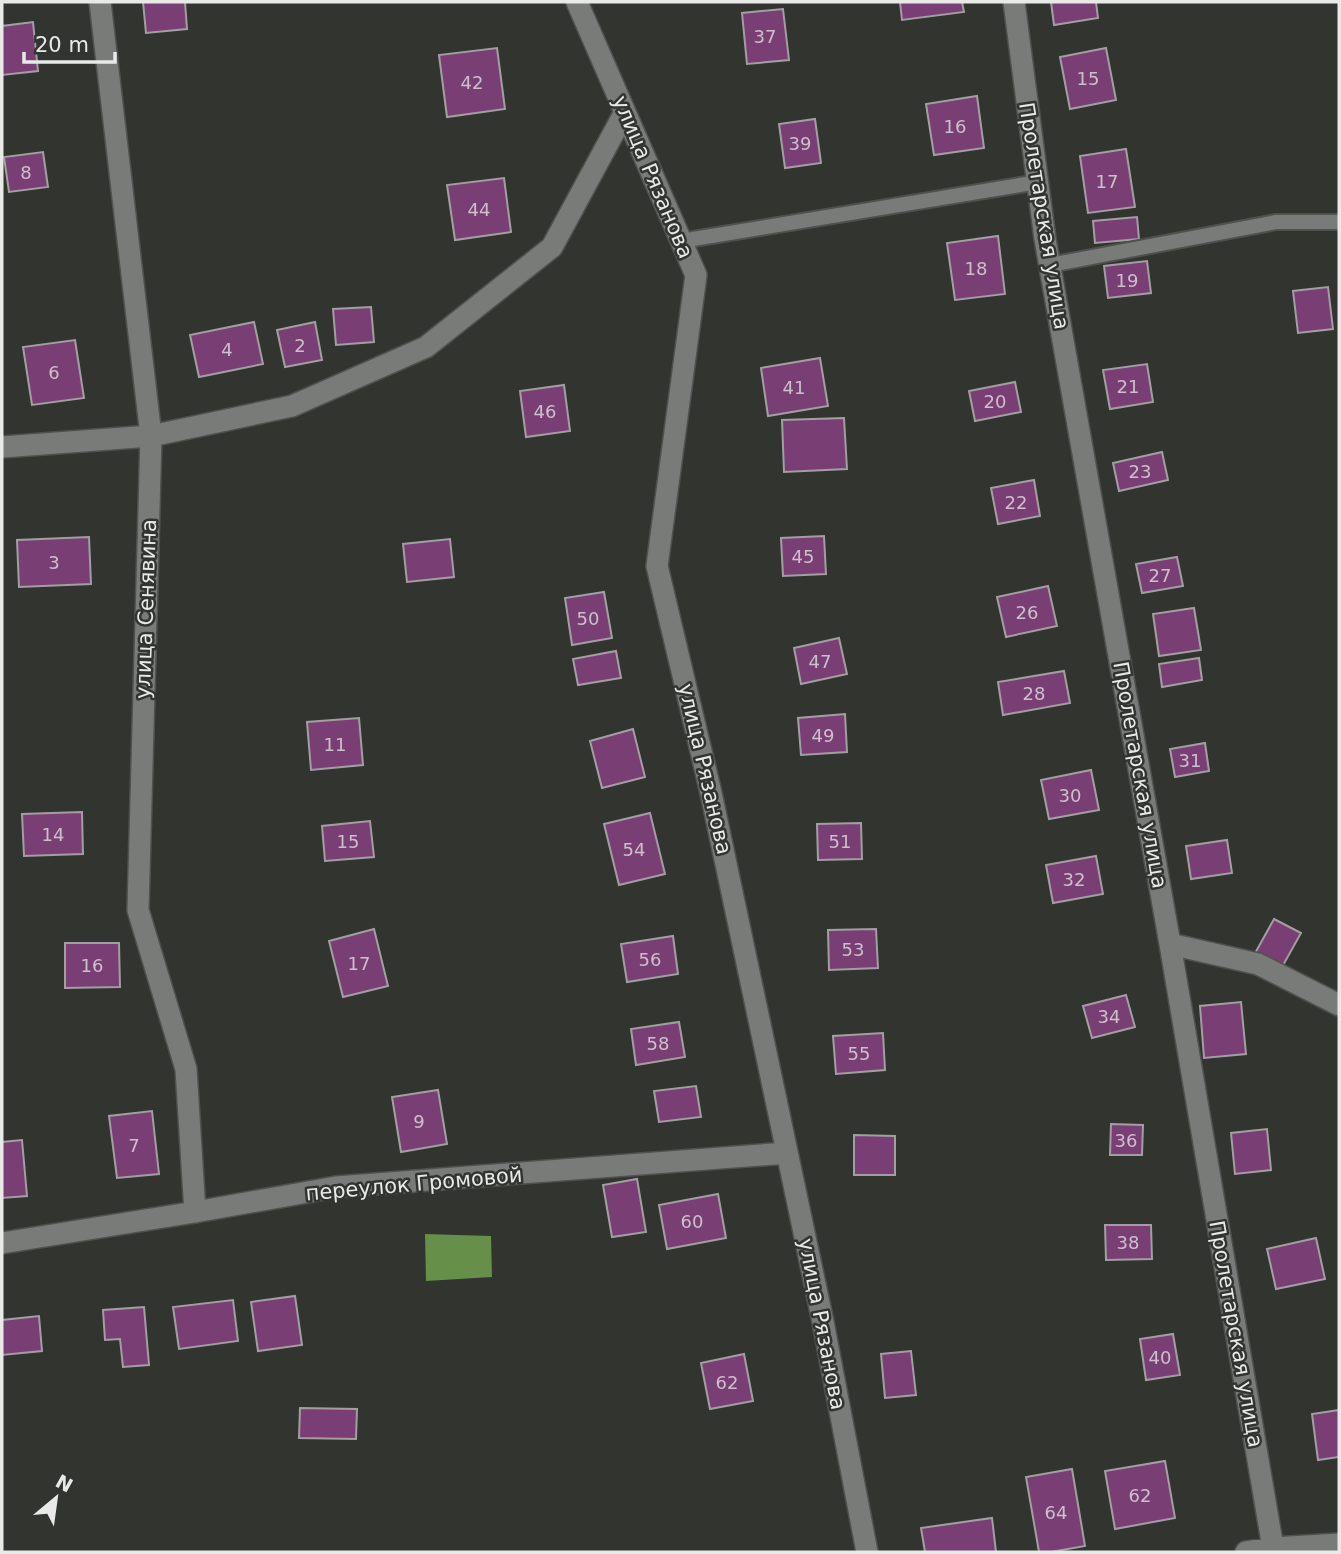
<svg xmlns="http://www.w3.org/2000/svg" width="1341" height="1554" viewBox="0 0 1341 1554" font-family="'DejaVu Sans',sans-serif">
<rect width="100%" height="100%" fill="#323430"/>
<path fill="#668f49" d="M425,1234L491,1236L492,1277L426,1281Z"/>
<path fill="#793f75" stroke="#a29ea2" stroke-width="2" d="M143,2H185L187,29L146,33Z
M900,2H962L964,12L902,20Z
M1051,2H1096L1098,18L1054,25Z
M783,9L789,60L747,64L742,13Z
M33,22L38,71L2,75V26Z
M497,48L505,109L447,117L439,55Z
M1106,48L1116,100L1070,109L1060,57Z
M977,96L984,148L934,155L926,104Z
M815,119L821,163L785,168L779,124Z
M1126,149L1135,207L1088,213L1080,156Z
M43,152L48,187L9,192L4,157Z
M504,178L511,232L455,240L447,185Z
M1137,217L1139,239L1095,243L1093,221Z
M998,236L1005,294L955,300L947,243Z
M1147,261L1151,293L1108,298L1104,266Z
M1328,287L1333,329L1298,333L1293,291Z
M371,307L374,342L336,345L333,309Z
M254,322L263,364L199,377L190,335Z
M315,322L322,360L285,367L277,330Z
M75,340L84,398L32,405L23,347Z
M820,358L828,406L768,416L761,368Z
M1147,364L1153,402L1110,409L1103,370Z
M1015,382L1021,412L975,421L969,391Z
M564,385L570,431L526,437L520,391Z
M844,418L847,469L784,472L782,420Z
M1162,452L1168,480L1119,491L1113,463Z
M1034,480L1040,516L998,524L991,488Z
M824,536L826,574L783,576L781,538Z
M89,537L91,584L19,587L17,540Z
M450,539L454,577L407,582L403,544Z
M1177,557L1183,586L1142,593L1136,564Z
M1048,586L1057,626L1006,637L997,597Z
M604,592L612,638L572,645L565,598Z
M1194,608L1201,650L1159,656L1153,614Z
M839,638L847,674L801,684L794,648Z
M616,651L621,678L578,685L573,659Z
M1199,658L1202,680L1162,687L1159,664Z
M1064,671L1070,703L1003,715L998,682Z
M845,714L847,752L801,755L798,718Z
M359,718L363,765L311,770L307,722Z
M633,729L645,777L602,788L590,741Z
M1205,743L1209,771L1175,777L1170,749Z
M1091,770L1099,810L1049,819L1041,780Z
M82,812L83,854L24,856L22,814Z
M650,813L665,874L619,885L604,824Z
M370,821L374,857L325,861L322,826Z
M861,823L862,859L818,860L817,824Z
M1227,840L1232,873L1191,879L1186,846Z
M1096,856L1103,894L1053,903L1046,865Z
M1274,919L1301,933L1281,969L1254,955Z
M374,929L388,986L343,997L329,941Z
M876,929L878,968L829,970L828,930Z
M673,936L678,974L627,982L621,944Z
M65,943H119L120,987L65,988Z
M1126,995L1135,1027L1092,1038L1083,1006Z
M1241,1002L1246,1054L1204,1058L1200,1006Z
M679,1022L685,1057L636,1065L631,1029Z
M883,1033L885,1070L836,1074L833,1036Z
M696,1086L701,1117L659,1122L654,1091Z
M438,1090L447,1144L401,1152L392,1097Z
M152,1111L159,1174L117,1178L109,1116Z
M1111,1124L1143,1125L1142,1155H1110Z
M1267,1129L1271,1170L1235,1174L1231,1133Z
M854,1135L895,1136V1175H854Z
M22,1140L27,1196L2,1198V1142Z
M637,1179L646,1232L612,1237L603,1185Z
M718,1194L726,1238L667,1249L659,1205Z
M1105,1225H1151L1152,1259L1106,1260Z
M1316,1238L1325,1279L1276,1289L1267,1249Z
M295,1296L302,1345L258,1351L251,1302Z
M233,1300L238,1341L179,1349L173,1307Z
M144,1307L149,1365L123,1367L120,1339L105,1340L103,1310Z
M39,1316L42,1351L2,1355V1320Z
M1173,1334L1180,1375L1146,1380L1140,1339Z
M911,1351L916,1395L885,1398L881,1354Z
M744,1354L753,1401L710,1409L701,1363Z
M300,1408L357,1409L356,1439L299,1438Z
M1339,1410V1457L1318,1460L1312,1414Z
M1165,1461L1175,1518L1115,1529L1105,1471Z
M1072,1469L1085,1546L1051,1552H1039L1026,1477Z
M992,1518L996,1552H925L921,1528Z"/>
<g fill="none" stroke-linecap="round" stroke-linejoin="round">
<g stroke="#4f514e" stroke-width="18">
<path id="lane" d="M681,241L1038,182
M1050,265L1276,222H1339"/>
</g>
<g stroke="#4f514e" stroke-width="24">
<path id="street" d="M100,2L151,436L138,910L186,1069L195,1212
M577,2L696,275L657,566L711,793L823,1322L867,1552
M1014,2L1045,239L1170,944L1273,1548
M2,447L151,436L292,406L426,347L552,247L625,112
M1170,944L1258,964L1339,1005
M2,1243L195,1212L336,1187L787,1153
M1246,1552L1273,1548L1339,1544"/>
</g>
<use href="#lane" stroke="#797b78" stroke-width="14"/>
<use href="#street" stroke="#797b78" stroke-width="21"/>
</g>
<g text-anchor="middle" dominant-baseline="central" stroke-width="5" stroke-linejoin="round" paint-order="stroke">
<g font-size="18" fill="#cdbfcb">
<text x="765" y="36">37</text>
<text x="1088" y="78">15</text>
<text x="472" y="82">42</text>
<text x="955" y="126">16</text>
<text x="800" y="143">39</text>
<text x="26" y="172">8</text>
<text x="1107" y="181">17</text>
<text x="479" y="209">44</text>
<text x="976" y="268">18</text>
<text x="1127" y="280">19</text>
<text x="300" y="345">2</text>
<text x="227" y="349">4</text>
<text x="54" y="372">6</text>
<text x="1128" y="386">21</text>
<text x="794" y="387">41</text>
<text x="995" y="401">20</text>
<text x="545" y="411">46</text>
<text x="1140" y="471">23</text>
<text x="1016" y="502">22</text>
<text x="803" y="556">45</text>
<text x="54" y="562">3</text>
<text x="1160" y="575">27</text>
<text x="1027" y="612">26</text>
<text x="588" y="618">50</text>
<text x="820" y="661">47</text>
<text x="1034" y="693">28</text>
<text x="823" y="735">49</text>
<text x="335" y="744">11</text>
<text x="1190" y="760">31</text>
<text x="1070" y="795">30</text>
<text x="53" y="834">14</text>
<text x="348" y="841">15</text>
<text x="840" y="841">51</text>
<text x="634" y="849">54</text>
<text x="1074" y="879">32</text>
<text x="853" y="949">53</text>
<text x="650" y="959">56</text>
<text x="359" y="963">17</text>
<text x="92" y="965">16</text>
<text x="1109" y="1016">34</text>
<text x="658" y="1043">58</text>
<text x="859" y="1053">55</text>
<text x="419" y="1121">9</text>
<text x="1126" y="1140">36</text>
<text x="134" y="1145">7</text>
<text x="692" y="1221">60</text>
<text x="1128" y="1242">38</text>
<text x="1160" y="1357">40</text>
<text x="727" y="1382">62</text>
<text x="1140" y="1495">62</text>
<text x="1056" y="1512">64</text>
</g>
<g font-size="21" fill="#e9eae8" stroke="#323430">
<text transform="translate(653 177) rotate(67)">улица Рязанова</text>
<text transform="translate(1044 216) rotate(81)">Пролетарская улица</text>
<text transform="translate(146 609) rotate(-88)">улица Сенявина</text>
<text transform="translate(705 769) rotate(77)">улица Рязанова</text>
<text transform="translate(1140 775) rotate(80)">Пролетарская улица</text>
<text transform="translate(414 1184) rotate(-5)">переулок Громовой</text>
<text transform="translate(822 1324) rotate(79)">улица Рязанова</text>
<text transform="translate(1236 1334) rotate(80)">Пролетарская улица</text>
</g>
</g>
<rect width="1341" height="1554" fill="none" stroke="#e9eae8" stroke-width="7"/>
<g transform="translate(56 1498) rotate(29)" stroke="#323430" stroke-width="5" paint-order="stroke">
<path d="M0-5L12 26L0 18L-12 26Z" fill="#e9eae8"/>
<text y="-10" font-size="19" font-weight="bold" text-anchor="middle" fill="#e9eae8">N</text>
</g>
<path d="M24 52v10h91v-10" fill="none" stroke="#e9eae8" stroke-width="3.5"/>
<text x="35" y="52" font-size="21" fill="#e9eae8" stroke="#323430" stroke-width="5" paint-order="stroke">20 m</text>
</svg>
